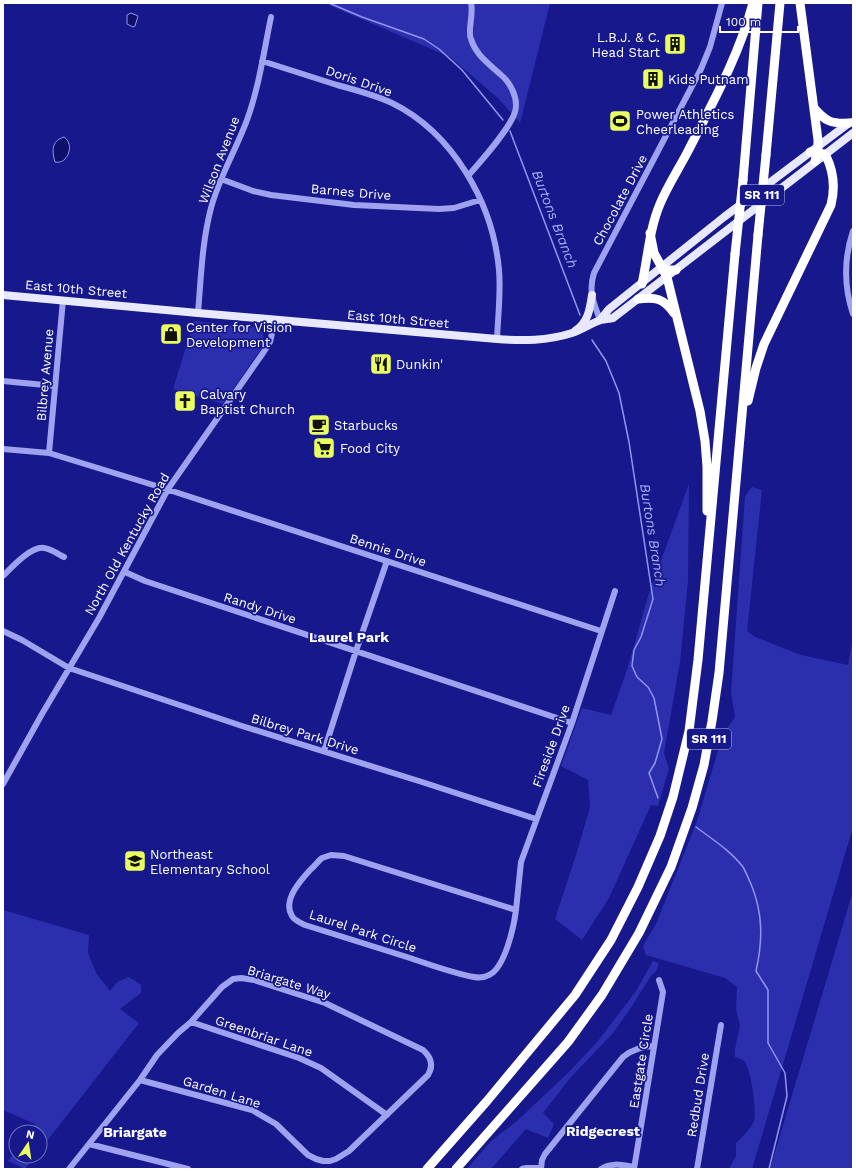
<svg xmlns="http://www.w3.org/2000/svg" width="856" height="1172" viewBox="0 0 856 1172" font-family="'Work Sans',sans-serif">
<rect width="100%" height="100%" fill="#16188c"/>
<path fill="#2b2fad" d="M324,3H550L520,123L499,99L450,57Z
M194,321L255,327L263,333L264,344L261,349L223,404L173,389Z
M689,484L688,581L680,662L664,753L669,769L658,806L651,805L609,898L582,940L555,919L577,852L590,807L588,780L561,766L582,708L611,715L627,670L648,596Z
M752,487L762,490L747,631L755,637L801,655L848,665L853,638V827L752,1169H729L736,1156V1143C742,1137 751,1129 754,1121C757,1111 751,1068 744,1061C742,1059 738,1058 735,1057V1049L740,1026L736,1009L737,987L725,978L646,955L643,946L656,924L697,821L723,734L735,717L731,693L745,496Z
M853,891V1169H770Z
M3,910L89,935L88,953L96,973L110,991L117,982L129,977L141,985V993L120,1009L139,1023L40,1150V1132H29L35,1124L3,1110Z
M653,961L659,963L656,971L651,976L630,1009L613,1033L571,1077L543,1113L554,1124L548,1138L526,1129L491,1169H467L491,1141L517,1121L569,1072L598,1041L636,991Z
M16,1150V1156H35L25,1169L8,1161Z"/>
<path fill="#0e0f69" stroke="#9196f2" d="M131,13L138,16L135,26L133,27L127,24V15Z
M64,137C75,144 68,165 55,162C52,151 51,141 64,137Z"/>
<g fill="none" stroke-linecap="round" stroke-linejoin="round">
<path stroke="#9196f2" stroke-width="1.5" d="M329,3L362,17L424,39L439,49L462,70L503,120
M510,131L580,315
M592,340L606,361L619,393L629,442L653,599L641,637L634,650L632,666L637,677L648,687L654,698L662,739L655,763L649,773L658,798
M696,827C712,839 731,851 743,867C746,872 748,878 751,884C763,913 763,940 756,971L768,990V1043L785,1073L787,1096L769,1169"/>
<path stroke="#9fa2ef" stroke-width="6" d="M262,61C287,69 312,77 337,85C356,90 375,95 392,103C453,133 493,203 499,270C501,292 498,316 497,339
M468,176C481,161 510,129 515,112C519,98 510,82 500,74C488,63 476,55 471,39C467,31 474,15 471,3
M221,179L253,191L271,195L354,205L439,209L454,208L480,200
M853,231C844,258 844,287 853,314
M198,313C201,278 202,242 211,208C219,177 236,150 247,120C259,87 264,51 271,17
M600,320C594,303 588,292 594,273L701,69L710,47L722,3
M3,381L55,386
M3,449L49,453L163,488L601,631
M49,453L63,300
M125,572L145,581L572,723
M3,576C12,567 31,546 44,548C51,549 58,554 64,557
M3,631L22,640L69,668L242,726L422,782L536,819
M324,751L356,651L387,561
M3,784L42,714L99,618L168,489L263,353L270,342L275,320
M331,855L344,856L516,910C514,926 505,968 489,975C484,978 479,978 474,977C452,973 431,965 410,958C375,947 340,936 305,925C301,923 295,921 292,916C282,900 301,880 311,869C315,866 318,861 322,858C325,857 328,856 331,855Z
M516,910L521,862L572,723L615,591
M191,1022L299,1058L321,1068L387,1115
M89,1144L188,1169
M69,1169L140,1080L157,1055L178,1033L191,1022L222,987L233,979L241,978L254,980L325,1003L423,1050C431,1057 434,1065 428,1075L349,1151L336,1159L330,1161H323L316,1159L308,1155L276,1124L252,1110L140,1080
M522,1169L526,1168H541
M541,1169L542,1160L545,1154L623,1057C633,1049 642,1047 654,1046
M601,1169C612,1162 622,1165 634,1167
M634,1169L663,992L659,980
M697,1169L721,1025"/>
<path stroke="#e8e8ff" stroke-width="8" d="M3,295L198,313L497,339C523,341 547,341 572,333C582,330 591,323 601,320C604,319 609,319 613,318L853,133
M600,320L609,309L724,217L849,123L852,122
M575,331C588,323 590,309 592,295"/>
<path stroke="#fff" stroke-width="9" d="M800,3L818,140V148L815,161
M814,108C825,121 831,124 849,123
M766,155L780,3
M743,180L758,3
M650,233L654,253L667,277L700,411L705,441L707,467V511
M662,268L669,270H676
M642,284C648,257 649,230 660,204C667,187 678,170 687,153C712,104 739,56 753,3
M638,299C656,297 663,298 674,313
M748,401L756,368L764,344L831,205C835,189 834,172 826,156L824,154L810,152
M427,1169L487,1101L575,995L611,940L638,887L660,836L673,797L689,731L698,660L735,254
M456,1169L568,1042L602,995L639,933L671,867L692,808L704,765L712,721L719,673L758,235"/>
<path stroke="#fff" stroke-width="9" d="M758,235L766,155
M735,254L743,180"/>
</g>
<defs>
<g id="building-square" transform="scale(1.15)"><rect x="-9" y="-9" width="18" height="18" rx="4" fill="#eaff5e" stroke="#16188c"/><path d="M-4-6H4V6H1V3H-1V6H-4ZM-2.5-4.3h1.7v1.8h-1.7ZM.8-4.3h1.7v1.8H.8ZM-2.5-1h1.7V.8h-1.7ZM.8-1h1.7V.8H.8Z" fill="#111"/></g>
<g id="stadium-square" transform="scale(1.15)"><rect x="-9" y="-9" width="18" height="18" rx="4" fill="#eaff5e" stroke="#16188c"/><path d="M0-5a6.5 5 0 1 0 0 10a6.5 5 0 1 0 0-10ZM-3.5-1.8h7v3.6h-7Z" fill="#111"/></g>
<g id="shop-square" transform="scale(1.15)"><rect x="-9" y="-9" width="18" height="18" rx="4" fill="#eaff5e" stroke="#16188c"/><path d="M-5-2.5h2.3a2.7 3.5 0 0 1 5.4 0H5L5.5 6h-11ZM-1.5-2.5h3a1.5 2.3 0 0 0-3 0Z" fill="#111"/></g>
<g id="restaurant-square" transform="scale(1.15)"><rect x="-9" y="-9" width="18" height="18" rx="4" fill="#eaff5e" stroke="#16188c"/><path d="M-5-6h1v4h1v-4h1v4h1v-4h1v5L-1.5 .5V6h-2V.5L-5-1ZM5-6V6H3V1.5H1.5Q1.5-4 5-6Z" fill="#111"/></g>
<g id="church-square" transform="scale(1.15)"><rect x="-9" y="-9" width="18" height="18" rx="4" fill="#eaff5e" stroke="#16188c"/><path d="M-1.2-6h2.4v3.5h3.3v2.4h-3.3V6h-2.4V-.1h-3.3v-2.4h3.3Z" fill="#111"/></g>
<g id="cafe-square" transform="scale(1.15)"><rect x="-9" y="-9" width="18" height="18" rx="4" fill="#eaff5e" stroke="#16188c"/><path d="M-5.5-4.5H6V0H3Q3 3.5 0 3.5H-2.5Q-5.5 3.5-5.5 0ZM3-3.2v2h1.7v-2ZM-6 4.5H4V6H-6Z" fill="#111"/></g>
<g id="supermarket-square" transform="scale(1.15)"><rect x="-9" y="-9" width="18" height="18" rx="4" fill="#eaff5e" stroke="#16188c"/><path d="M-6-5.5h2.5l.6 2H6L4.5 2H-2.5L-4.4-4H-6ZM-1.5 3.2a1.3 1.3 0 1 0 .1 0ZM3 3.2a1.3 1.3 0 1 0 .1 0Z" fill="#111"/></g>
<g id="school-square" transform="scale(1.15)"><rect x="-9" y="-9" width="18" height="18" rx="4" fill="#eaff5e" stroke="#16188c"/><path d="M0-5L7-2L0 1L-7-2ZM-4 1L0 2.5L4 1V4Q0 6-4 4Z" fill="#111"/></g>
</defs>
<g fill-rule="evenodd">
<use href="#building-square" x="675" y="44"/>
<use href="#building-square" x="653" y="79"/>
<use href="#stadium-square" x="620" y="121"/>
<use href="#shop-square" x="171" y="334"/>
<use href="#restaurant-square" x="381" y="364"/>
<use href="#church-square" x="185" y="401"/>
<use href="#cafe-square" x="319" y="425"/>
<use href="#supermarket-square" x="324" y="448"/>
<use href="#school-square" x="135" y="861"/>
</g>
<g text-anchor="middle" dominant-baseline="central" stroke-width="3.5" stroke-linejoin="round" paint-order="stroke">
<g fill="#16188c" stroke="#b9badc" stroke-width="1">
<rect x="740" y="185" width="44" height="20" rx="3"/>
<rect x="687" y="729" width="44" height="20" rx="3"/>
</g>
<g font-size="12" font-weight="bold" fill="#fff">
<text x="762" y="195">SR 111</text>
<text x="709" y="739">SR 111</text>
</g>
<g font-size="13" fill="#fff" stroke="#16188c" text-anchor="start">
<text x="660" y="37" text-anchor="end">L.B.J. &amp; C.<tspan x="660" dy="15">Head Start</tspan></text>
<text x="668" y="79">Kids Putnam</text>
<text x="636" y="114">Power Athletics<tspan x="636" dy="15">Cheerleading</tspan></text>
<text x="186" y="327">Center for Vision<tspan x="186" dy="15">Development</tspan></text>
<text x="396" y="364">Dunkin'</text>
<text x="200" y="394">Calvary<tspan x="200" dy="15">Baptist Church</tspan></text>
<text x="334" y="425">Starbucks</text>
<text x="340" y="448">Food City</text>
<text x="150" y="854">Northeast<tspan x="150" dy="15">Elementary School</tspan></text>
</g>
<g font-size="13" fill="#fff" stroke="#16188c">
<text transform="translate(359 81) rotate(19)">Doris Drive</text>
<text transform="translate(219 160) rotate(-69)">Wilson Avenue</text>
<text transform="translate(351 192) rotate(5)">Barnes Drive</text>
<text transform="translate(620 200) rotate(-62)">Chocolate Drive</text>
<text transform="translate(76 289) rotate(5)">East 10th Street</text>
<text transform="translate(398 319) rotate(5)">East 10th Street</text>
<text transform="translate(45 375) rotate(-85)">Bilbrey Avenue</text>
<text transform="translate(127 544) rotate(-61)">North Old Kentucky Road</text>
<text transform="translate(388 550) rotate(18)">Bennie Drive</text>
<text transform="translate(260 608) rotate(18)">Randy Drive</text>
<text transform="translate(305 734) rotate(17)">Bilbrey Park Drive</text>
<text transform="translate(551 746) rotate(-70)">Fireside Drive</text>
<text transform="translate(363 931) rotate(18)">Laurel Park Circle</text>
<text transform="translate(289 982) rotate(17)">Briargate Way</text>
<text transform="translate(264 1036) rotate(19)">Greenbriar Lane</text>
<text transform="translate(641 1061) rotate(-81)">Eastgate Circle</text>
<text transform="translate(222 1092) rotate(17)">Garden Lane</text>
<text transform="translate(698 1095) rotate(-81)">Redbud Drive</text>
</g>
<g font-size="14" font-style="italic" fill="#abaef7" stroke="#16188c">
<text transform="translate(555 219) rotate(69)">Burtons Branch</text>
<text transform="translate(653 535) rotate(81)">Burtons Branch</text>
</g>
<g font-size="14" font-weight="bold" fill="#fff" stroke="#16188c">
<text x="349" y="637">Laurel Park</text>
<text x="603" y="1131">Ridgecrest</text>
<text x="135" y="1132">Briargate</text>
</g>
</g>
<rect width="856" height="1172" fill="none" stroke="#ffffff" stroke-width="8"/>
<g transform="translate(28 1144) rotate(13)"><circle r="19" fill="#16188c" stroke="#7374ba"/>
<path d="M0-3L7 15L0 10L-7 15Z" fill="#eaff5e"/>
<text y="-6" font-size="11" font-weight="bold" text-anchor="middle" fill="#ffffff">N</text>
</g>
<path d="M720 26v6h78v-6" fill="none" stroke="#ffffff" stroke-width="2"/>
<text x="726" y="26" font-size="12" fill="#ffffff" stroke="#16188c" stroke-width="3" paint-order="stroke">100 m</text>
</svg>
